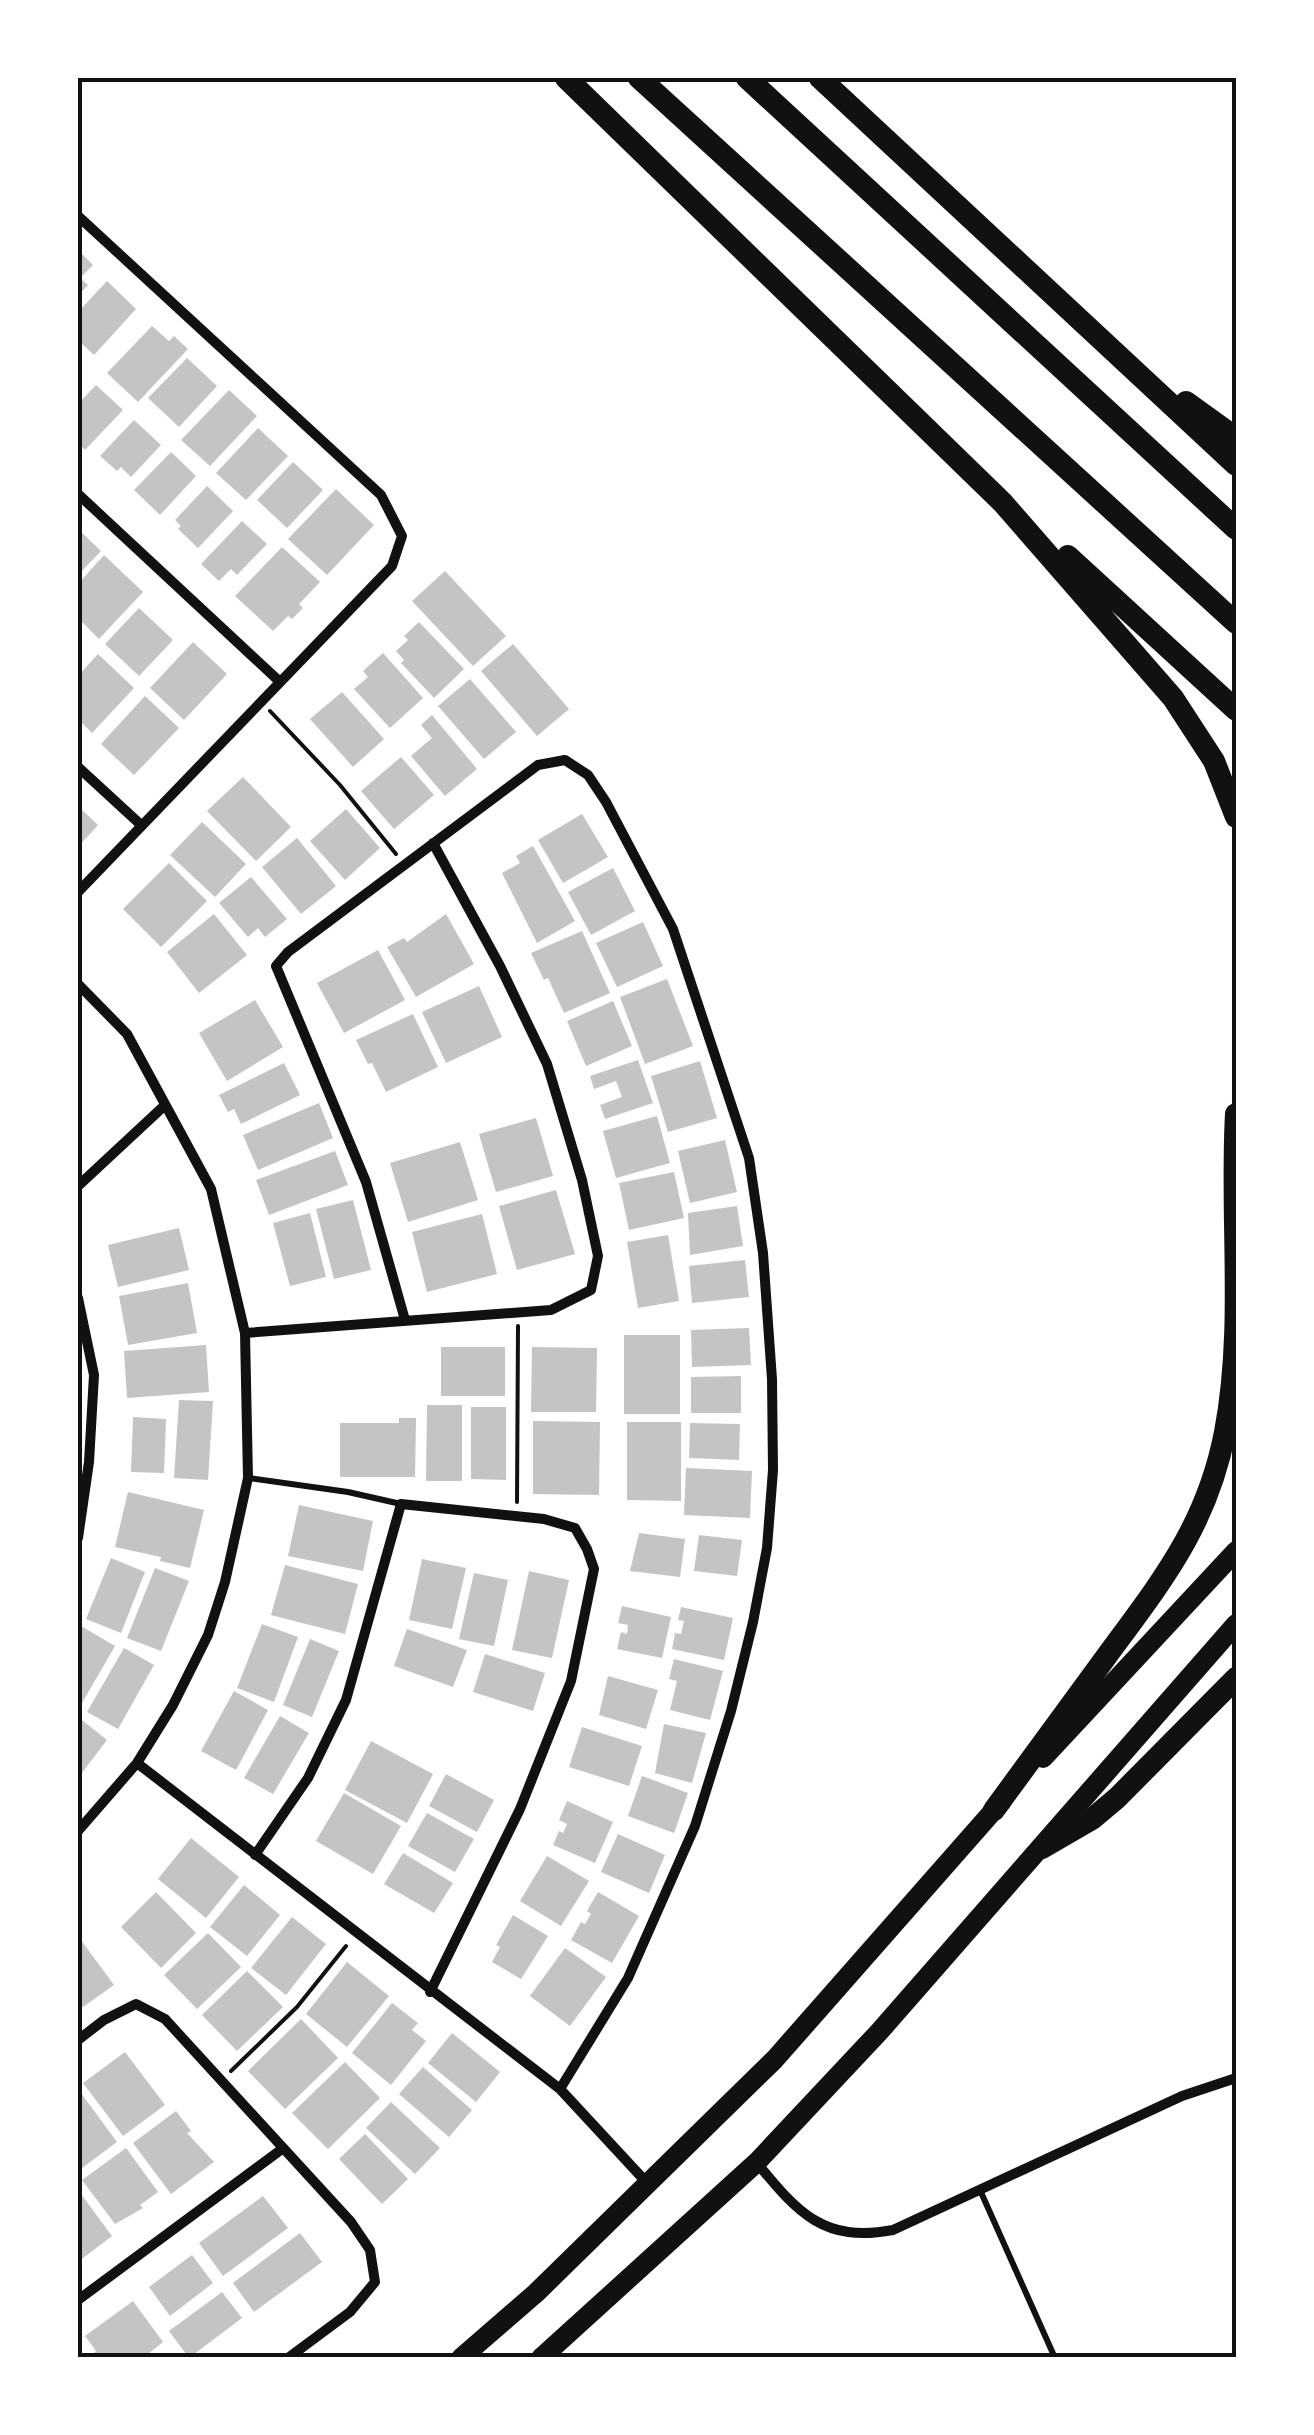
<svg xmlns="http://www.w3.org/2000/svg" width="1314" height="2435" viewBox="0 0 1314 2435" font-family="Helvetica,sans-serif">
<rect width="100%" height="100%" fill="#fff"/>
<path fill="#c4c4c4" d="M78,250L93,265L80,278L88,285L78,296Z
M107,281L136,309L94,355L78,340V312Z
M152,326L169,341L174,336L188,349L138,402L107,373Z
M187,358L217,386L179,427L148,398Z
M96,385L123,410L85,450L78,443V404Z
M229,390L257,416L210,466L181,440Z
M134,420L161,445L131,477L121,467L117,471L100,456Z
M258,428L288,456L246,500L216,473Z
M171,452L196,476L160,515L134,490Z
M293,462L323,490L287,528L257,500Z
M207,486L233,511L198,548L178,529L181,526L175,520Z
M336,489L374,525L327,575L288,539Z
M242,521L267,544L237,575L231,569L219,581L201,564Z
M78,529L101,551L78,575Z
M282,547L320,582L299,604L303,608L292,619L288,616L273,631L235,596Z
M104,555L143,592L99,639L78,618V584Z
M445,571L506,636L473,666L412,601Z
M139,608L173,640L139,676L105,644Z
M419,622L464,669L434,698L401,663L404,660L396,651L408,640L404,636Z
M193,642L227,674L184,720L150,688Z
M513,644L569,709L537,736L481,671Z
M383,653L423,698L390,728L354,689L368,677L363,671Z
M98,654L134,688L92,733L78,719V676Z
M470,679L516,732L484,759L438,706Z
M342,692L384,739L353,767L310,719Z
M145,696L179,728L134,775L101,744Z
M432,715L477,769L445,796L411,756L432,738L421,725Z
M401,757L434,795L394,829L361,791Z
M243,777L291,827L256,861L207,811Z
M78,806L98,825L78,847Z
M346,809L380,848L345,880L310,841Z
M582,814L608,857L563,883L538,840Z
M202,822L246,864L215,897L170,855Z
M297,838L336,886L301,914L262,867Z
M533,846L575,921L537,943L502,873L520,863L516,856Z
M169,863L207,901L161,947L123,909Z
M613,868L635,911L591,935L568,892Z
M251,877L287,919L265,937L258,928L248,937L219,903Z
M214,914L247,955L199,993L167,952Z
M446,914L474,964L416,997L387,947L404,938L407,942Z
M643,922L663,966L617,987L596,943Z
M582,931L610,993L564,1013L548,978L544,980L531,953Z
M378,950L405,1000L344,1033L317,983Z
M667,979L693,1046L645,1064L620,997Z
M479,986L502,1037L446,1063L422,1012Z
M255,1000L283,1047L227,1081L199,1033Z
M613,1001L632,1046L586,1066L567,1021Z
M413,1014L438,1067L386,1092L372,1063L368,1064L356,1040Z
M638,1060L653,1103L605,1119L600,1105L622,1097L616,1081L594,1089L590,1076Z
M700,1061L717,1118L668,1132L651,1076Z
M284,1063L300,1095L241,1124L234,1109L228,1112L219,1095Z
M319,1103L333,1138L258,1170L243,1135Z
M657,1116L670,1163L616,1178L603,1131Z
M536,1118L553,1176L496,1192L479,1134Z
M725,1140L737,1192L690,1203L678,1151Z
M460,1142L478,1200L408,1222L390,1163Z
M335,1151L348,1185L269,1215L256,1180Z
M674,1172L684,1218L629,1230L619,1183Z
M556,1190L575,1254L517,1270L499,1206Z
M353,1200L371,1270L334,1279L316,1209Z
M737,1206L743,1246L690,1255L688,1213Z
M310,1213L326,1277L290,1286L273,1223Z
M482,1214L497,1274L427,1292L412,1232Z
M179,1228L189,1270L118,1287L108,1245Z
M668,1235L679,1301L638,1308L627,1242Z
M745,1260L749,1297L692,1303L689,1266Z
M188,1283L197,1333L128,1345L119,1296Z
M749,1328L751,1365L692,1367L691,1330Z
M624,1335H680V1414H624Z
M206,1345L209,1392L127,1398L124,1351Z
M441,1347H505V1396H441Z
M532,1347L597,1348L596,1412H531Z
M741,1376V1413H691V1377Z
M179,1400L213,1401L208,1480L174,1478Z
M427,1405H462V1481H426Z
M471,1407H506V1480L471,1479Z
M133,1417L166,1419L164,1473L131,1472Z
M399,1418H416L415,1477H340V1423H399Z
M533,1421L600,1422L599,1495L533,1494Z
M627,1422H681V1501L627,1500Z
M690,1423L740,1424L739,1460L689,1458Z
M686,1468L752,1471L750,1518L684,1515Z
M128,1492L204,1510L190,1568L160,1561L161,1557L115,1547Z
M299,1505L373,1521L363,1571L288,1556Z
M639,1533L685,1539L680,1577L630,1571Z
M699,1535L742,1540L737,1576L694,1571Z
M111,1558L145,1572L121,1633L86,1619Z
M422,1559L466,1568L452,1629L409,1620Z
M285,1565L358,1584L345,1634L271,1615Z
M155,1568L189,1581L161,1651L127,1638Z
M529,1571L569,1580L552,1658L512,1650Z
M474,1573L508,1580L494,1646L459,1639Z
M622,1606L671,1617L662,1658L617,1649L621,1632L627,1634L628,1625L618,1623Z
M681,1607L733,1618L724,1660L672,1649L675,1633L681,1634L684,1621L678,1620Z
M262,1624L298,1637L274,1702L237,1688Z
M81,1626L115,1646L78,1710V1632Z
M407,1629L467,1650L453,1687L394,1666Z
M310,1639L339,1651L312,1717L283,1705Z
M124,1648L154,1665L118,1729L87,1712Z
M485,1654L545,1673L533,1711L473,1692Z
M674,1659L723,1671L710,1720L670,1710L677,1681L669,1679Z
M608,1676L658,1690L646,1729L599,1715Z
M234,1691L268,1710L236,1770L201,1751Z
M280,1716L309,1733L273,1794L244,1778Z
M82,1720L107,1740L78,1778V1725Z
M664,1724L706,1733L692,1783L655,1773Z
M582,1727L642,1746L629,1786L569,1767Z
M371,1741L433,1774L407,1823L345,1790Z
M446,1774L494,1800L477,1832L429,1806Z
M642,1776L688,1793L674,1833L628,1816Z
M344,1793L401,1826L373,1874L316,1841Z
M567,1801L613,1822L595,1863L553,1845L559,1831L563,1833L567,1824L559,1820Z
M427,1813L474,1839L455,1872L408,1846Z
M618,1834L665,1855L649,1893L601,1872Z
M191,1838L239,1877L206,1918L158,1879Z
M403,1853L453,1883L434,1913L384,1884Z
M547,1856L589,1881L561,1926L520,1901Z
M244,1885L280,1915L247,1956L210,1927Z
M156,1892L196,1933L161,1968L121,1927Z
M598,1892L639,1916L612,1963L571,1940L581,1922L585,1924L591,1914L587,1911Z
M513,1915L548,1936L521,1979L492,1962L500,1947L496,1945Z
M292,1917L326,1944L286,1995L251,1968Z
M208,1933L241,1967L197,2009L164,1975Z
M78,1936L114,1985L83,2007L78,2000Z
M565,1948L606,1977L570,2026L530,1996Z
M347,1962L389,1996L347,2047L306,2014Z
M247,1971L283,2007L237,2051L202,2015Z
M392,2003L418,2023L412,2030L426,2041L391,2085L352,2053Z
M301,2019L338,2058L285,2109L248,2071Z
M452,2033L500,2072L476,2102L428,2063Z
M125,2052L165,2105L123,2136L83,2083Z
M345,2062L380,2098L328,2149L292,2113Z
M423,2067L472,2110L449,2137L399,2094Z
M78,2089L117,2142L78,2171Z
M391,2102L440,2148L415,2174L366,2128Z
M176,2111L191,2131L187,2133L214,2162L171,2194L133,2143Z
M365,2134L408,2179L382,2204L339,2159Z
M126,2148L158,2192L140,2205L143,2208L115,2224L82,2180Z
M78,2190L112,2236L78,2262Z
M263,2196L288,2228L223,2276L199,2243Z
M300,2233L322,2262L254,2312L233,2283Z
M192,2255L213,2283L170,2316L149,2287Z
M222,2292L242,2318L189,2358L169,2331Z
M133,2301L163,2342L143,2358H95L93,2354L96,2351L85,2336Z"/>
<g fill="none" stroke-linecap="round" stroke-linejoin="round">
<path stroke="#111" stroke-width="4" d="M270,711L340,785L396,854
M517,1502L518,1326
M231,2071L297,2007L346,1946"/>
<path stroke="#111" stroke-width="6" d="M249,1478L348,1492L401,1504
M980,2190L1055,2358"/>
<path stroke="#111" stroke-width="10" d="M78,216L381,495L402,536L392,566L78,892
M78,494L279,681
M78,767L140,824
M78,984L127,1034L211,1189L245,1333L248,1478L225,1582L208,1635L173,1705L137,1763L78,1831
M78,1186L164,1106
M78,1298L94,1375L89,1462L78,1538
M245,1333L551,1310L591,1290L598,1256L582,1180L547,1064L500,966L433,843
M137,1763L560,2089L628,1978L695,1826L731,1711L753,1622L767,1548L773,1470L772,1379L763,1253L749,1158L673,929L606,802L588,775L565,760L538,765L288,952L276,966L366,1182L405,1320
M255,1855L308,1778L346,1700L401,1504L544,1519L575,1528L587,1549L594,1569L571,1681L520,1809L430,1992
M78,2040L104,2020L136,2004L165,2019L351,2222L370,2250L375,2282L350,2312L288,2358
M560,2089L648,2184
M757,2163C798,2213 824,2243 893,2230L1182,2096L1236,2078
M78,2300L282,2149"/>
<path stroke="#111" stroke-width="20" d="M1043,1758L1236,1551
M461,2358L536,2293L775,2059L1002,1801
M541,2358L757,2162L879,2032L1236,1624"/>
<path stroke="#111" stroke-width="22" d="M566,78L1003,503L1173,698L1214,761L1236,817
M639,78L1236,623
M747,78L1236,529
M820,78L1236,465
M1186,402L1236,438
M1068,556L1236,710
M994,1810C1031,1759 1069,1708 1106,1657C1161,1582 1207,1526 1225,1432C1245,1327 1230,1219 1236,1114
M1042,1848L1092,1819L1117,1798L1236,1678"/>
</g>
<rect width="1314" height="2435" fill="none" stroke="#ffffff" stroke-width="160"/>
<rect x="80" y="80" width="1154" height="2275" fill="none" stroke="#111" stroke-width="4"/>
</svg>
